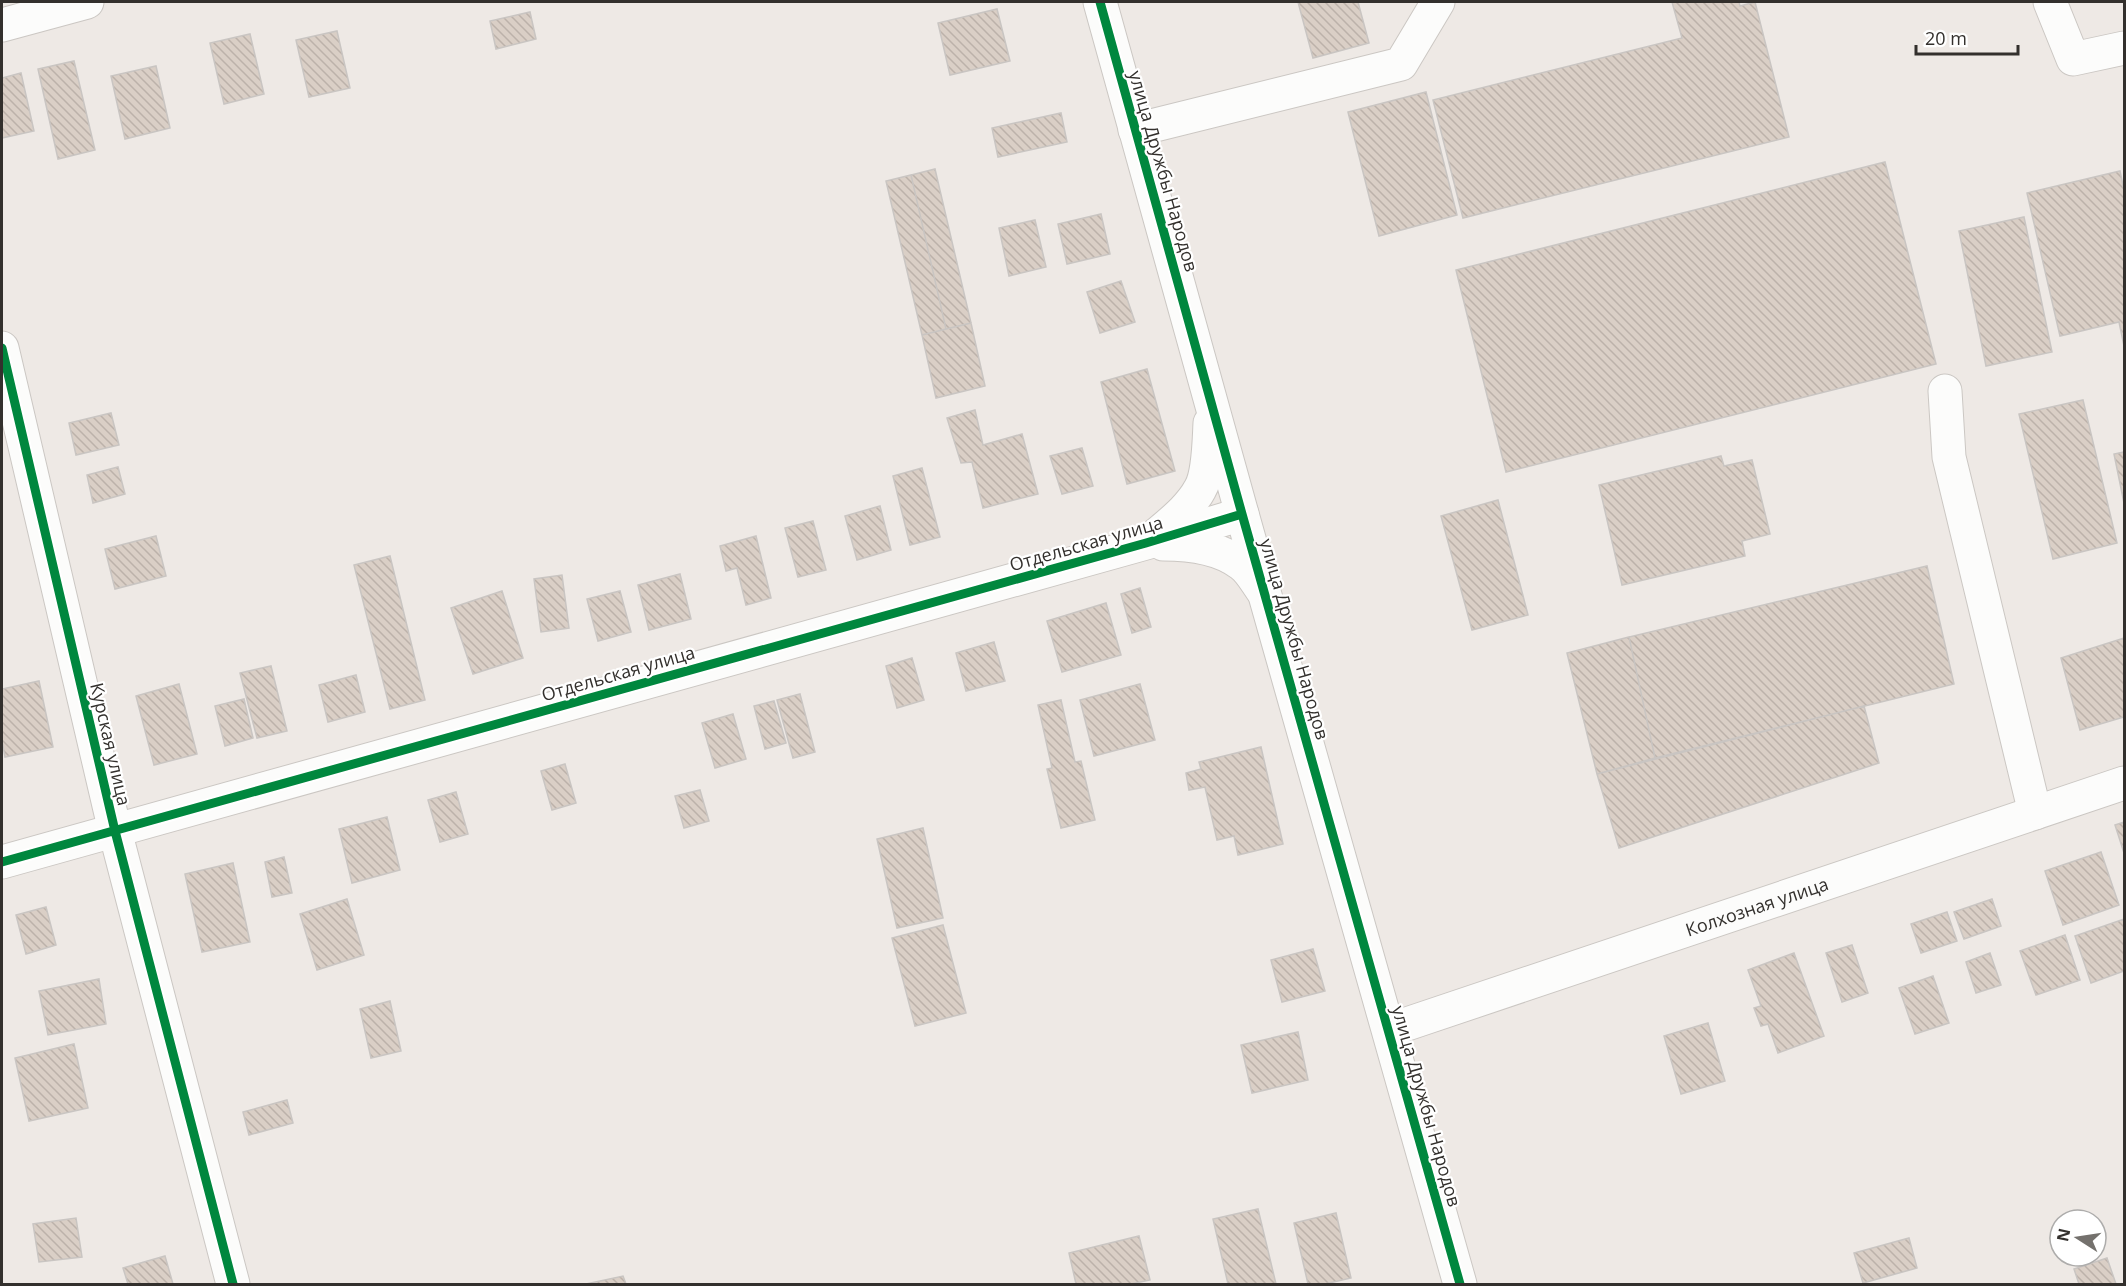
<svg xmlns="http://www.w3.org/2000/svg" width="2126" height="1286" viewBox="0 0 2126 1286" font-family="'Open Sans',sans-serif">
<defs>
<pattern id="building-back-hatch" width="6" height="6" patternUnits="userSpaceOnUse" patternTransform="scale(1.5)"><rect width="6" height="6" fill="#dacfc6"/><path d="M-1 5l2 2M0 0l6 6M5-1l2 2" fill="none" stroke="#bcb2aa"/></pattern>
</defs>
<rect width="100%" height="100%" fill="#eee9e5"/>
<path fill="url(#building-back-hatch)" stroke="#c9c5c2" stroke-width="1.5" d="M1298,2H1358L1369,43L1313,58Z
M1672,2H1739L1740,6L1755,2L1789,137L1463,218L1433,100L1682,38Z
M997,9L1010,61L950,75L938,23Z
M530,12L536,39L496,49L490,21Z
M337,31L350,88L309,97L296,40Z
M250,34L264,94L224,104L210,43Z
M74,61L95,150L58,159L38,69Z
M156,66L170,128L125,139L111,76Z
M21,73L34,131L2,138V78Z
M1426,92L1457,215L1379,236L1348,112Z
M1061,113L1067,142L998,157L992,128Z
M1885,162L1936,364L1506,472L1456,270Z
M935,169L971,323L946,329L911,175Z
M2120,171L2124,190V346L2119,322L2060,336L2027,193Z
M911,175L946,329L922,335L886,181Z
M1101,214L1110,254L1067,264L1058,224Z
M2024,217L2052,352L1986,366L1959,231Z
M1035,220L1046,267L1009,276L999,228Z
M1121,281L1135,322L1100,333L1087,292Z
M971,323L985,386L936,398L922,335Z
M1147,369L1175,471L1127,484L1101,382Z
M2083,400L2117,543L2053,559L2019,414Z
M975,410L983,445L1022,434L1038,494L983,508L972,462L961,463L947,418Z
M111,413L119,445L76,455L69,423Z
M1082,448L1093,486L1062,494L1050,456Z
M2124,452V503L2114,454Z
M1721,456L1724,466L1752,460L1770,534L1742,541L1745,556L1622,585L1599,485Z
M118,467L125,494L93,503L87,475Z
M922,468L940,537L910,545L893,476Z
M1498,500L1528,615L1472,630L1441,516Z
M880,506L891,550L857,560L845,516Z
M813,521L826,570L798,577L785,528Z
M156,536L166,576L115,589L105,549Z
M756,536L771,598L746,605L737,568L726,571L720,546Z
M390,556L425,700L390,709L354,565Z
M1927,566L1954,684L1655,758L1629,637Z
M680,574L691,619L649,630L638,585Z
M562,575L569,628L541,632L534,579Z
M1140,588L1151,627L1132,633L1121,594Z
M502,591L523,658L473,674L451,608Z
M620,591L631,632L598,641L587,599Z
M1106,603L1121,655L1062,672L1047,621Z
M1629,637L1655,758L1597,774L1567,653Z
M2124,638V717L2080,730L2061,658Z
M994,642L1005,681L966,691L956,653Z
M912,658L924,700L897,708L886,666Z
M271,666L287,731L257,738L240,673Z
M356,675L365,712L328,722L319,685Z
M39,681L53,747L5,757L2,741V689Z
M179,684L197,754L154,765L136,696Z
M1140,684L1155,740L1094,756L1080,700Z
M800,694L815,752L793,758L777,700Z
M244,699L253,738L225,746L215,706Z
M1061,700L1075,762L1081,761L1095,820L1061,828L1047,769L1052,768L1038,705Z
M774,701L786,743L765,749L754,706Z
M1864,706L1879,763L1619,848L1597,774Z
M733,714L746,759L715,768L702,723Z
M1261,747L1283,844L1238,855L1234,836L1217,840L1205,787L1189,790L1186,773L1201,769L1199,762Z
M565,764L576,803L552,810L541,771Z
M700,790L709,821L684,828L675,796Z
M456,792L468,834L440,842L428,800Z
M387,817L400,870L352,883L339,829Z
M2124,822V853L2115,825Z
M923,828L943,918L897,928L877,839Z
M2101,852L2119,905L2063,925L2045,871Z
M284,857L292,893L272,897L265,862Z
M233,863L250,942L202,952L185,874Z
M347,899L364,955L317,970L300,914Z
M1992,899L2001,926L1964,939L1954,912Z
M46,907L56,945L26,954L16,915Z
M1947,912L1957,941L1921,953L1911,924Z
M2124,919V971L2091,983L2075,936Z
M943,925L966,1013L915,1026L892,938Z
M2065,935L2080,980L2036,995L2020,951Z
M1852,945L1868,993L1842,1002L1826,953Z
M1313,949L1325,991L1282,1002L1271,960Z
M1794,953L1824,1036L1778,1053L1768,1024L1761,1026L1754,1008L1761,1006L1748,970Z
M1990,953L2001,985L1976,993L1966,962Z
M1933,976L1949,1023L1915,1034L1899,988Z
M99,979L106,1024L48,1035L39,991Z
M390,1001L401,1051L371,1058L360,1009Z
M1708,1023L1725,1081L1681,1094L1664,1036Z
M1298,1032L1308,1080L1252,1093L1241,1045Z
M74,1044L88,1108L29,1121L15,1058Z
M287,1100L293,1123L249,1135L243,1112Z
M1258,1209L1276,1284H1228L1213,1219Z
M1336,1213L1351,1278L1325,1284H1308L1294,1223Z
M76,1218L82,1257L39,1262L33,1224Z
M1139,1236L1150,1280L1131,1284H1076L1069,1253Z
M1909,1238L1917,1268L1863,1283L1854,1253Z
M165,1256L173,1284H128L123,1268Z
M2107,1258L2116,1284H2079L2074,1269Z
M623,1276L626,1284H586Z"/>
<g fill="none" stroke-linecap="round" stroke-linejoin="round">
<g stroke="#cbc7c3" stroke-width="35">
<g id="minor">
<path d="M1100,2L1242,514L1460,1284"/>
<path d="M2050,2L2073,59L2124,48"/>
<path d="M2,25L87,2"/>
<path d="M1135,130L1401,64L1438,2"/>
<path d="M2,348L115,831L233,1284"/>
<path d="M1945,391L1949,457L2035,813"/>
<path d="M1154,537C1170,523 1190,508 1200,489C1209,474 1209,441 1210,423"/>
<path d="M1163,544C1189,544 1219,547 1241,564C1250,570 1256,582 1262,590"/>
<path d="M2,862L1146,543L1242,514"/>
<path id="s1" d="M1389,1030L2124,783"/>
</g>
</g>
<use href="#minor" stroke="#fcfcfb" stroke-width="33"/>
<g stroke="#fff" stroke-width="13">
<path id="cycleway" d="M1100,2L1242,514L1460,1284
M2,348L115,831L233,1284
M2,862L1146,543L1242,514"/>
</g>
<use href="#cycleway" stroke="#00873e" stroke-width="9"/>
</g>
<g text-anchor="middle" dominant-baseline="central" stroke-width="4.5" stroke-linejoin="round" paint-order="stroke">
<g font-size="18" fill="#33302d" stroke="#fff">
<text transform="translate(1164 171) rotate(74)">улица Дружбы Народов</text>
<text transform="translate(1086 543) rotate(-16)">Отдельская улица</text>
<text transform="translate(1295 639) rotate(74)">улица Дружбы Народов</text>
<text transform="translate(618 673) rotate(-16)">Отдельская улица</text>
<text transform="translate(111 744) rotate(77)">Курская улица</text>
<text stroke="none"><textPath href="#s1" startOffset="388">Колхозная улица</textPath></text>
<text transform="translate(1427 1106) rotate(74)">улица Дружбы Народов</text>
</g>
</g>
<rect width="2126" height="1286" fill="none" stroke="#33302d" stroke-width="6"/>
<g transform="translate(2078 1238) rotate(282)"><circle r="28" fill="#ffffff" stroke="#adacab" stroke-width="1.5"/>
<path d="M0-4.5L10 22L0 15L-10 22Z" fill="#74716d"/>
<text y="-9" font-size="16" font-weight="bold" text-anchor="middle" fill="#33302d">N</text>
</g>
<path d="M1916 45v9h102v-9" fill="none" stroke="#33302d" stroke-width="3"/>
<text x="1925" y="45" font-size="18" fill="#33302d" stroke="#ffffff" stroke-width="4.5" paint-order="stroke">20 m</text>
</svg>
